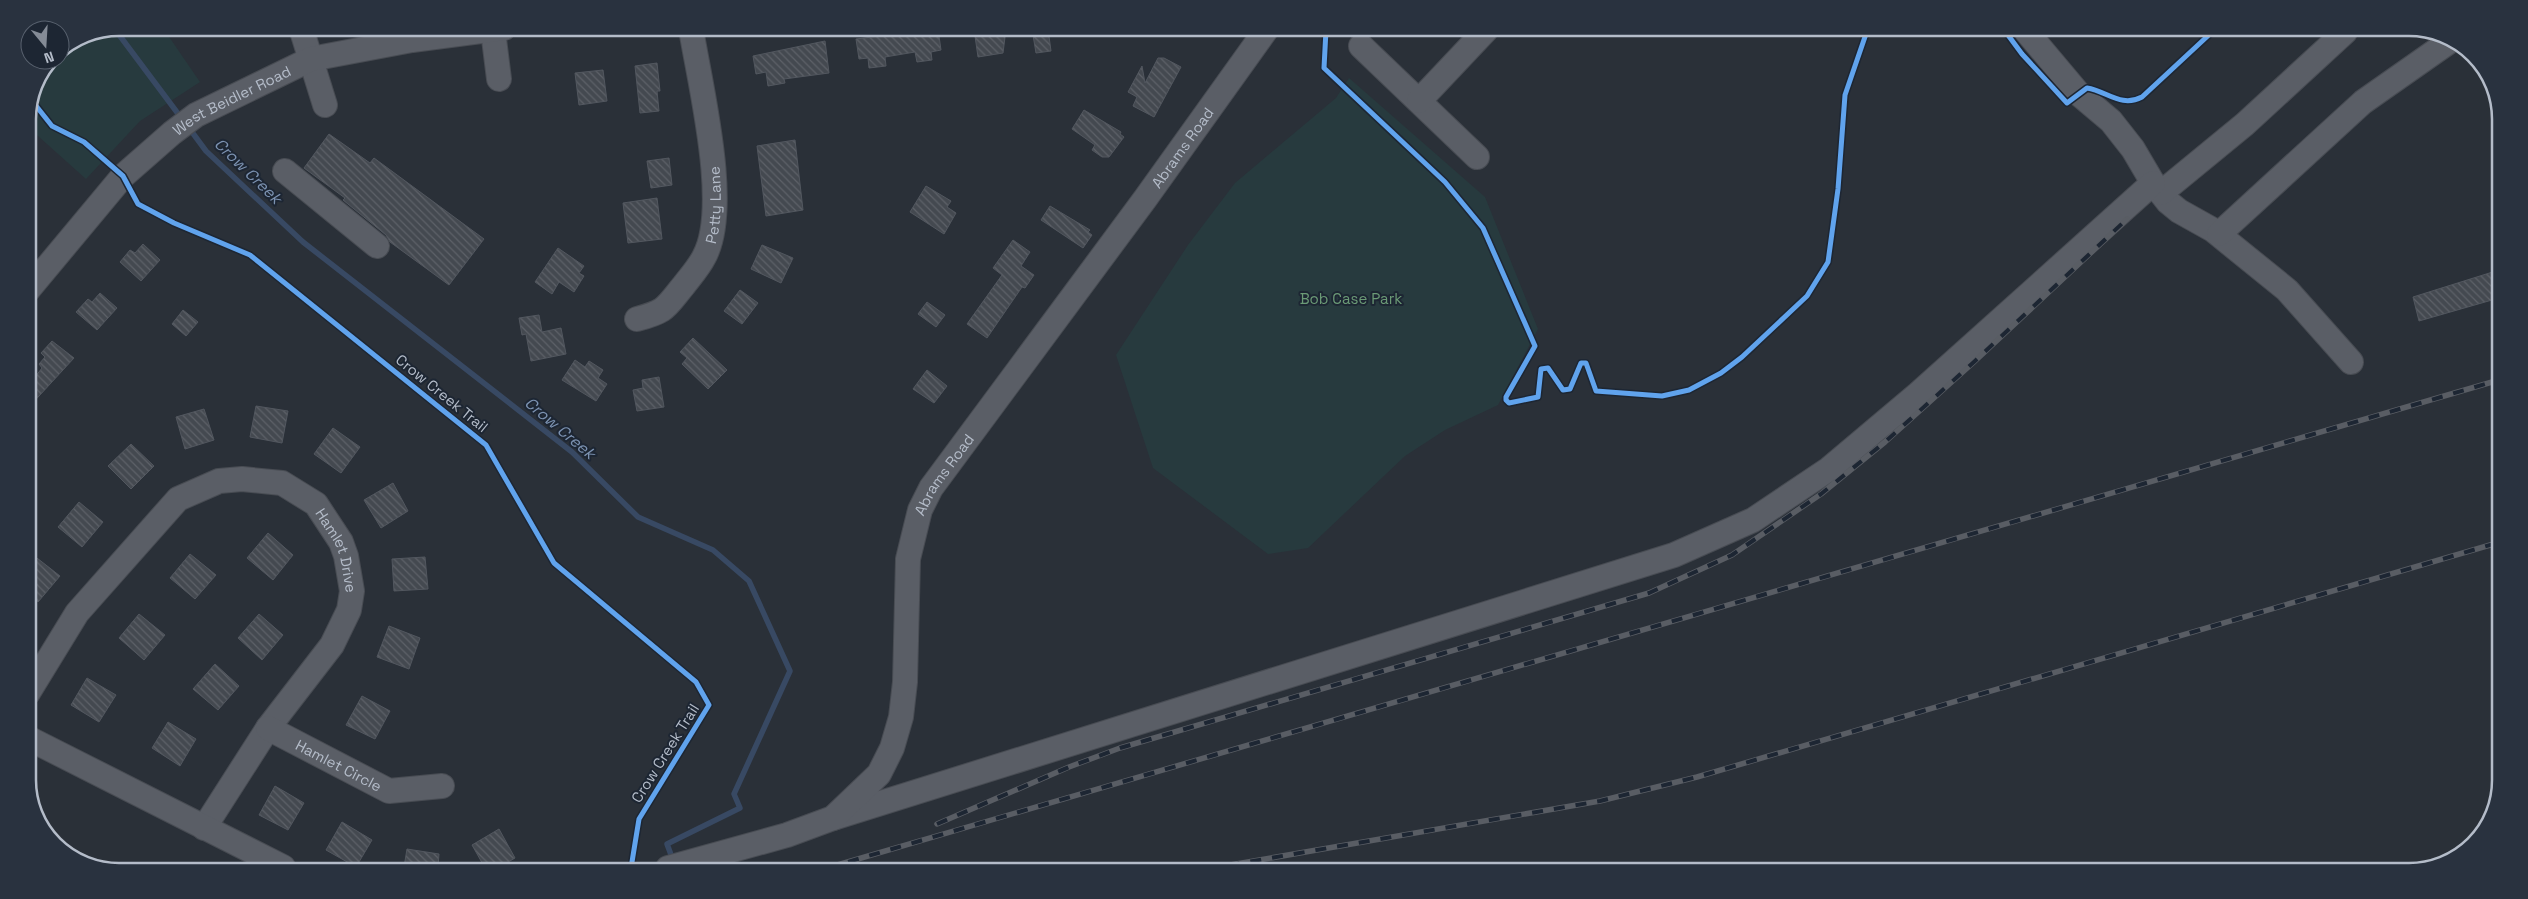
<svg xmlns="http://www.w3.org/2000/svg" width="2528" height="899" viewBox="0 0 2528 899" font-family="'Space Grotesk',sans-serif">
<defs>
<pattern id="building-back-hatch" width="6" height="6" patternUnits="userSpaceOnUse" patternTransform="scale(1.25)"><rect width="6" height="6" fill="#444950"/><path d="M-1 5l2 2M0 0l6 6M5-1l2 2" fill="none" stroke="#5d6168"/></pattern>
</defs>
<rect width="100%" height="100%" fill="#2a3038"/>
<path fill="#273a3e" d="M119,28H163L200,82L140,121L86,179L28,127V113L52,60H60V50L84,34Z
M1349,78L1485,197L1538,329L1498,405L1445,430L1405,456L1308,548L1268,554L1153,468L1116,355L1188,245L1235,183L1336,98Z"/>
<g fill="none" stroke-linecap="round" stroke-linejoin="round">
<path stroke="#384963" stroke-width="5.5" d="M114,28L182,119
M189,128L206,151L303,242L572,452L638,517L713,550L749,581L790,671L734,794L740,808L667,844L673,860"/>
</g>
<path fill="url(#building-back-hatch)" stroke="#52575f" d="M938,29L941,50L931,52L932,60L917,62L915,52L885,57L886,66L869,68L868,58L859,59L856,39Z
M974,29H1006L1003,53L978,57Z
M1032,29H1048L1051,51L1036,53Z
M825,41L829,73L784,79L785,83L768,86L766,72L756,74L753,56Z
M1158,58H1164L1181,67L1154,117L1133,106L1137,97L1128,92L1142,66L1145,83Z
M657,63L660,91H657L659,111L640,113L635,66Z
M603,70L607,101L579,105L575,73Z
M1084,110L1121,132L1120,134L1124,137L1109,157H1102L1092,150L1095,145L1072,129Z
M329,134L370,163L374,158L484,239L449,285L390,242L386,235L343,200L345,198L304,168Z
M795,140L803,210L766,216L757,146Z
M669,158L672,185L651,188L647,161Z
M926,186L951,201L947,207L956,213L944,234L910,212Z
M657,198L662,239L628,243L623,203Z
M1050,206L1090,230L1088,232L1092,235L1083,248L1041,220Z
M1013,240L1030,252L1021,266L1034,275L1025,288L1022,287L987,338L967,324L1002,275L993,268Z
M143,244L160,260L141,281L120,262L130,250L135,253Z
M762,245L793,258L781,283L751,269Z
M558,248L584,266L579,273L584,276L574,292L559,282L552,294L535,282Z
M2499,270V298L2419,321L2413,297Z
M740,290L758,303L742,324L724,311Z
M100,293L117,308L97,330L76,312L88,299L92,302Z
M927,302L945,315L936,327L918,314Z
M183,310L198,322L186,336L172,324Z
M539,315L542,332L561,328L566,354L531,361L526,334L522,335L519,318Z
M693,338L727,370L708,389L682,364L687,358L680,352Z
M52,341L74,358L28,408V386L42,368L39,364L45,357L41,353Z
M575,360L585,367L589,361L603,370L598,378L607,384L596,401L562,380Z
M927,370L947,386L934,403L913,389Z
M659,377L664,407L637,411L633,390L643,388L642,380Z
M256,406L288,411L282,443L250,437Z
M204,409L214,440L185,449L176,417Z
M333,428L360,447L341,473L314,454Z
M131,444L154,466L131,489L108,466Z
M393,483L408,511L381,528L364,500Z
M79,502L103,522L82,547L58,527Z
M268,533L293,555L273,580L247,558Z
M28,551L60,576L38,602L28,593Z
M190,554L216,575L195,599L170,578Z
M425,557L428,589L394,591L392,559Z
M139,614L165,635L144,660L119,638Z
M259,614L283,635L262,660L238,638Z
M389,626L420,638L409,669L377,657Z
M215,664L239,686L218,710L193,689Z
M87,678L116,695L99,722L71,705Z
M362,696L390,711L375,739L346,725Z
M168,722L196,739L180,766L152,748Z
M275,786L304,803L288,830L259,815Z
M342,822L372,840L356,867L326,850Z
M499,829L515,858L498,868H485L472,845Z
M407,849L439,854L438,867H404Z"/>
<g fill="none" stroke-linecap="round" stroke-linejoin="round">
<g stroke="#484c53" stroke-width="26">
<g id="minor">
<path d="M301,28L325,105"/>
<path d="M493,31L499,79"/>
<path d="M2026,31L2079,94L2111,121L2133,149L2153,183L2168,202L2179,211L2213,230L2287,290L2351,362"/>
<path d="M1361,46L1477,157"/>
<path d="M1419,101L1486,30"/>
<path d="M285,171L377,246"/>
<path d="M2161,193L2245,124L2345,32"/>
<path d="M2219,234L2363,102L2450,41"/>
<path id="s1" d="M28,290L123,176L172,133L196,115L311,59L412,40L504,28"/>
<path id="s2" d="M637,319C667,311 665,308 684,285C691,276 699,267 704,257C731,208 700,85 691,29"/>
<path id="s3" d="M28,693L77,613L178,499L219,481L242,479L282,483L316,504L341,542L346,556L352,591L349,610L332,645L268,728L204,828"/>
<path id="s4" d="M268,728L389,791L442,786"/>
<path d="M28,738L283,867"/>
<path d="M833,818L1674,555L1753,520L1829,469L1918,394L2153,183"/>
<path id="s5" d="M668,868L787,835L833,818L879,774L892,748L901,717L905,682L908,559L920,510L931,488L1145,199L1266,30"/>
</g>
</g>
<use href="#minor" stroke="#5a5e66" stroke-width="24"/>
<g stroke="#595d64" stroke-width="5.5">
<path id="rail" d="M937,824L1069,767L1120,748L1649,593L1732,555L1821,494L1885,442L1975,361L2127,219
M827,868L2499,380
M1207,869L1600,801L1697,777L2497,543"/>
</g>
<use href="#rail" stroke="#1d2633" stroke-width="4" stroke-dasharray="11" stroke-linecap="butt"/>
<g stroke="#1d2633" stroke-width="8">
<path id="cycleway" d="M1326,30L1324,68L1445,182L1483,228L1535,346L1506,397V400L1509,403L1538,397L1541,369L1548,368L1563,390L1570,389L1581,363H1586L1596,391L1662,396L1689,390L1721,373L1742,357L1807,296L1828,262L1838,189L1845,95L1867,31
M2005,31L2022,54L2067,103L2087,88C2107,91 2121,108 2142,97L2212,32
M33,102L52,126L84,142L123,176L138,204L174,223L250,255L486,445L554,563L696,682L709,705L639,819L631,868"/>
</g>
<use href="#cycleway" stroke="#60a3ed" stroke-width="5"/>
</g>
<g text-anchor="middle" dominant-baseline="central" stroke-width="4" stroke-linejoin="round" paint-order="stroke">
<g font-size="15" fill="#b4bcc9" stroke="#1d2633">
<text stroke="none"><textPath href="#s1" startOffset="282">West Beidler Road</textPath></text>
<text stroke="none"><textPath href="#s5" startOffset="954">Abrams Road</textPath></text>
<text stroke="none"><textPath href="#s2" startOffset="148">Petty Lane</textPath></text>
<text transform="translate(442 393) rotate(39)">Crow Creek Trail</text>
<text stroke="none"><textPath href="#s5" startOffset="549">Abrams Road</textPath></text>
<text stroke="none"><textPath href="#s3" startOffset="446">Hamlet Drive</textPath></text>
<text transform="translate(665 753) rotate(-58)">Crow Creek Trail</text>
<text stroke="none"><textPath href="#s4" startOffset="80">Hamlet Circle</textPath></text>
</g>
<g font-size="15" fill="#6b9a76" stroke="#1d2633">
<text x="1351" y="298">Bob Case Park</text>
</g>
<g font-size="16" font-style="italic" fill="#7c92b1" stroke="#1d2633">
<text transform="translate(248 171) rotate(44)">Crow Creek</text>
<text transform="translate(560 428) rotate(40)">Crow Creek</text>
</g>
</g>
<path d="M0 0H2528V899H0ZM119 36H2409A83 83 0 0 1 2492 119V780A83 83 0 0 1 2409 863H119A83 83 0 0 1 36 780V119A83 83 0 0 1 119 36Z" fill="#29323f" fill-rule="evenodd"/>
<path fill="none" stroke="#b4bcc9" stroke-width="2.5" d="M119 36H2409A83 83 0 0 1 2492 119V780A83 83 0 0 1 2409 863H119A83 83 0 0 1 36 780V119A83 83 0 0 1 119 36Z"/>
<g transform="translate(45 45) rotate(162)"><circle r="24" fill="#1d2633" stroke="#59626f"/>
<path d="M0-4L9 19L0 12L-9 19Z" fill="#848b96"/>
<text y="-8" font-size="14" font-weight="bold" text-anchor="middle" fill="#b4bcc9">N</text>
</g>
</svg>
